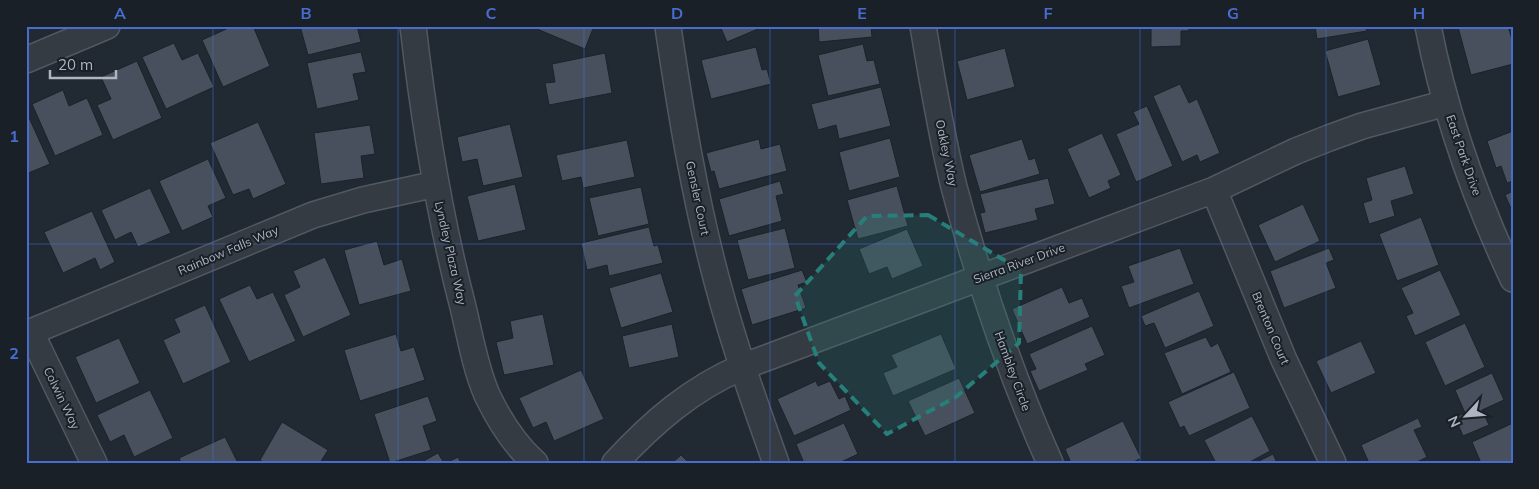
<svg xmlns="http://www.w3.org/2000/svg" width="1539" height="489" viewBox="0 0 1539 489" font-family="Mulish,sans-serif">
<rect width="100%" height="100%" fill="#212932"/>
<path fill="#47505c" stroke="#1b222a" d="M233,26H253L270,66L223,87L202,40Z
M300,26H357L361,42L308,55Z
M538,26H594L585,49L537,29Z
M720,26H765L727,42Z
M818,26H871L872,37L819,42Z
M1151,26H1189V31H1181V46L1151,47Z
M1315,26H1366L1367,31L1317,39Z
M1462,26H1508L1513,43V64L1471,75L1458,27Z
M1368,39L1381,85L1338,97L1325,51Z
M174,43L182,60L198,53L214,87L166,109L142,57Z
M863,44L867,61L874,60L880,84L828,96L818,55Z
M756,47L762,70L767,69L771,84L711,99L701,60Z
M1005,48L1015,87L967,100L957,61Z
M361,52L366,72L353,74L359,100L317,109L307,63Z
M605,53L612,93L549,105L545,83L555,82L552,64Z
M137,61L162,118L113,140L97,105L111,99L101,77Z
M1180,84L1189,103L1197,99L1220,153L1200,162L1197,155L1182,162L1153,96Z
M881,87L891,126L839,139L836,125L818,130L811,104Z
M63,90L69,106L87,98L103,135L55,156L32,104Z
M1147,106L1173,166L1136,182L1116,134L1139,124L1133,112Z
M26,111L50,164L26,174Z
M258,122L286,184L253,199L249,189L233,195L210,143Z
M510,124L523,177L483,186L477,159L462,162L457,137Z
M370,125L375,154L361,156L364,178L321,184L314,133Z
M1513,131V181L1507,183L1501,166L1496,168L1487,141Z
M1102,133L1121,175L1108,181L1111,188L1089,198L1067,149Z
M890,138L900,177L849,191L839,152Z
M759,139L761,149L780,144L787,171L719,189L714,171L711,172L706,153Z
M1022,139L1029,160L1035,158L1040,174L980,192L969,155Z
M627,140L635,177L583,188L581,177L562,181L556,155Z
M208,159L226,198L208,206L213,217L182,231L159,181Z
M1405,166L1414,194L1391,201L1395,216L1369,224L1363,203L1372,200L1366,178Z
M1048,178L1055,204L1035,209L1038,220L985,233L980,213L985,212L980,194Z
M780,181L784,194L776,196L782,221L729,236L719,199Z
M515,184L526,230L478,241L467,196Z
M897,186L908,226L858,239L847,200Z
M641,187L649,224L598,236L589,198Z
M150,188L171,233L138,247L131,232L115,240L101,210Z
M1513,191V213L1505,195Z
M1303,204L1320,241L1275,262L1258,225Z
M92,211L115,262L100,270L95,258L63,273L44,232Z
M1421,217L1439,265L1397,281L1379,234Z
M649,227L654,246L658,245L663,263L609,276L607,265L587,270L581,243Z
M785,228L795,268L748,280L737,240Z
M907,229L923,266L892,279L887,267L869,274L859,249Z
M377,241L384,265L402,259L411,291L359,305L344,250Z
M1180,248L1194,284L1129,308L1121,286L1134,282L1128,266Z
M1329,248L1334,260L1326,263L1336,288L1284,308L1270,271Z
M325,257L351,315L303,337L284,295L300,287L293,271Z
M802,270L807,282L798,285L806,308L752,325L741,289Z
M1440,270L1461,315L1415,336L1406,316L1413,313L1401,288Z
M661,273L673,312L621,328L609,288Z
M250,285L257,299L273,292L296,341L249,362L219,299Z
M1062,287L1069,303L1082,298L1090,317L1027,344L1012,309Z
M1199,291L1214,326L1165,348L1154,323L1145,326L1141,316Z
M205,305L231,362L183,384L163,340L180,332L174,319Z
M543,314L554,365L504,375L496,342L513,338L510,321Z
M1465,323L1485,367L1445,386L1425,342Z
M672,324L679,357L629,368L622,336Z
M1092,326L1105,355L1085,364L1088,370L1039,391L1030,371L1036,369L1029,354Z
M396,334L401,351L414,347L425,380L360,401L344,350Z
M941,334L956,369L893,396L883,373L897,367L891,355Z
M1206,337L1211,347L1218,343L1231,372L1182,394L1164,353Z
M119,338L140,383L96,403L75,357Z
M1361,341L1376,373L1331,393L1316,361Z
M581,370L604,419L554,441L546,422L533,428L519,398Z
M1234,372L1250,408L1189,436L1184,426L1180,428L1168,402Z
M1492,373L1504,400L1482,410L1489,425L1463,436L1455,417L1465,413L1455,390Z
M959,378L975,413L925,436L908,401Z
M816,381L818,386L830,381L839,399L845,396L851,410L794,436L777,399Z
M150,390L173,438L134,457L124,435L110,442L97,415Z
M428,396L437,421L423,426L431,450L390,463L374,414Z
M1252,416L1270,451L1248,463H1216L1204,440Z
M1418,418L1422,427L1414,430L1427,457L1415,463H1369L1361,445Z
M1123,421L1141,458L1132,463H1071L1065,449Z
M282,422L328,450L320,463H264L260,460Z
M844,423L858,454L839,463H804L796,444Z
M1513,423V463H1481L1472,442Z
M225,437L238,463H181L179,458Z
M438,453L444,463H420Z
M1273,454L1277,463H1255Z
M681,455L689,463H672Z
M458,457L461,463H446Z"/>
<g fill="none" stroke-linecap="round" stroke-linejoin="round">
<g stroke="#515861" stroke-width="28">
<path id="street" d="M413,26C424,121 439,215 463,307C470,336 475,367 487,395C499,420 514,444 535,463
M923,26C932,80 941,134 954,187C979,281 1010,373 1050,463
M1428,26C1445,114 1475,198 1513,279
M668,27C681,114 695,200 718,285C734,345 755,404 776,463
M26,60L107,26
M1214,190L1284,360L1333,463
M31,333L94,463
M26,334L313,215L363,200L436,184
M615,463C653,422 691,389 742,367L1214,190L1296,151L1329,138L1362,126L1446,103"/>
</g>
<use href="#street" stroke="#343b43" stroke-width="25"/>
</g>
<path fill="#277f7a" fill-opacity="0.2" stroke="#277f7a" stroke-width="4" stroke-dasharray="10 6" stroke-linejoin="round" d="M928,215L1021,270L1019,343L956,397L887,434L819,363L795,296L867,216Z"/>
<path fill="none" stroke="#486dd1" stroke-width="1" stroke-opacity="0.55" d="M213,26V463M398,26V463M584,26V463M770,26V463M955,26V463M1140,26V463M1326,26V463M26,244H1513"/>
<g text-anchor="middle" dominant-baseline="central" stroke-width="4" stroke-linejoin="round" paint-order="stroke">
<g font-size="12" fill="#aeb5c0" stroke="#192028">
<text transform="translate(947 153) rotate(78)">Oakley Way</text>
<text transform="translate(1464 155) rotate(71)">East Park Drive</text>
<text transform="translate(698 198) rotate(78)">Gensler Court</text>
<text transform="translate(228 250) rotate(-23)">Rainbow Falls Way</text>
<text transform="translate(451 253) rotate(77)">Lyndley Plaza Way</text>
<text transform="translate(1019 263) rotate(-20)">Sierra River Drive</text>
<text transform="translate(1271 328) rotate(67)">Brenton Court</text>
<text transform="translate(1013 371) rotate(70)">Hambley Circle</text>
<text transform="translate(62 398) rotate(64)">Colwin Way</text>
</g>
</g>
<rect width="1539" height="489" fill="none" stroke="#192028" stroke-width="55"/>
<g transform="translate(1466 416) rotate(244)" stroke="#192028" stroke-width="4" paint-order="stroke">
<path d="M0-4L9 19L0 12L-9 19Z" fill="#aeb5c0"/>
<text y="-8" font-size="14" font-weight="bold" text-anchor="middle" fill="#aeb5c0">N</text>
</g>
<path d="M50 70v8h66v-8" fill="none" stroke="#aeb5c0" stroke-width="2.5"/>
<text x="58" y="70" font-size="15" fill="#aeb5c0" stroke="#192028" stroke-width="4" paint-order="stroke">20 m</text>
<rect x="28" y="28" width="1484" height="434" fill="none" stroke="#486dd1" stroke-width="2"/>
<g font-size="16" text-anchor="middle" font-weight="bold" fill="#486dd1">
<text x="120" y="19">A</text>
<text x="306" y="19">B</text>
<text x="491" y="19">C</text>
<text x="677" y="19">D</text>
<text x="862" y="19">E</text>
<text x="1048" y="19">F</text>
<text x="1233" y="19">G</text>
<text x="1419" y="19">H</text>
<text x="14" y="142">1</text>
<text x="14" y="359">2</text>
</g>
</svg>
